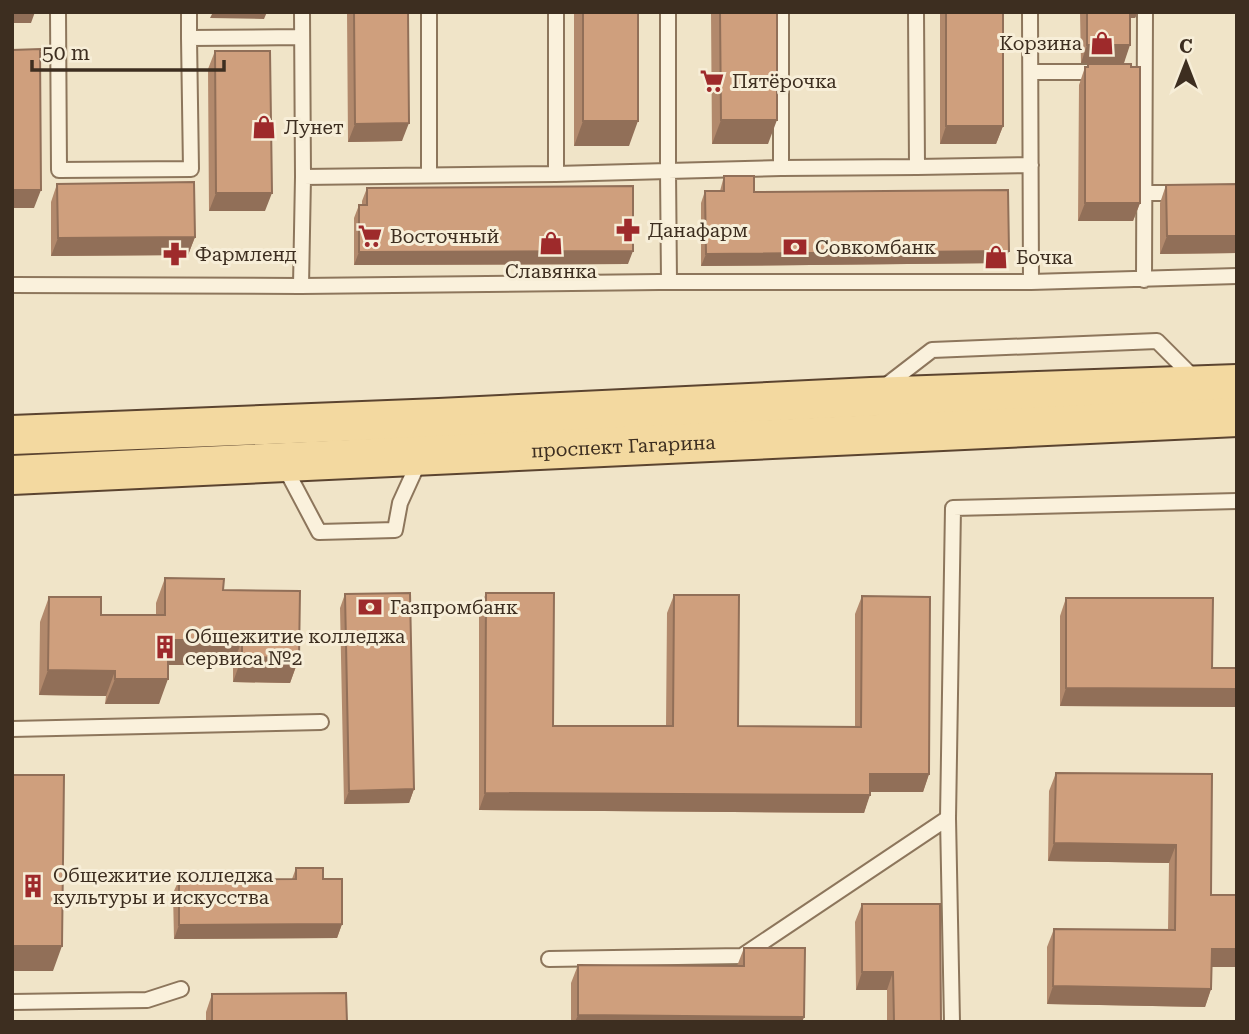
<svg xmlns="http://www.w3.org/2000/svg" width="1249" height="1034" viewBox="0 0 1249 1034" font-family="'Roboto Serif',serif">
<rect width="100%" height="100%" fill="#f0e4c8"/>
<g fill="none" stroke-linecap="round" stroke-linejoin="round">
<g stroke="#8d765c" stroke-width="18">
<path id="service" d="M58,12L59,170L191,169L189,38L302,37
M189,12V38
M429,12V175
M556,12V174
M781,12V168
M1030,12L1031,282
M1031,72H1102
M917,167L1031,165
M303,177L556,174L668,171V12
M1145,193H1182
M1144,280L1145,12
M669,282L668,171L781,168L917,167L916,12
M12,285L301,286L659,282H1031L1237,276
M301,286L303,177L302,12
M884,387L932,350L1157,341L1196,380
M283,464L319,532L395,530L400,503L420,459
M12,729L321,722
M549,959L742,956L948,818
M12,1002L147,1000L181,989
M952,1022L948,818L953,508L1237,501"/>
</g>
<g stroke="#5b4430" stroke-width="42">
<g id="primary">
<path d="M12,435L439,418L871,397L1237,384"/>
<path id="s1" d="M12,475L1237,417"/>
</g>
</g>
<use href="#service" stroke="#faf1dc" stroke-width="14"/>
<use href="#primary" stroke="#f3d9a0" stroke-width="38"/>
</g>
<path fill="#b2896c" d="M347,12H408L402,141L348,142Z
M574,12H638L629,146H574Z
M711,12H777L768,144H712Z
M940,12H1003V126L996,144H940Z
M1080,12H1138L1135,18H1130L1124,63H1081Z
M215,51L265,211H209L208,69Z
M1088,64L1140,203L1133,221H1078L1079,85L1085,67H1087Z
M724,176L754,192L1004,263L701,266V203L705,191H720Z
M57,184L195,237L188,255L51,256V202Z
M1237,184V253L1160,254V203L1166,185Z
M367,188L628,264L354,265V218L359,205H362V201Z
M165,578L223,590L299,658L290,683L233,682V665H168L159,704H105L106,696L39,695L40,622L49,597L101,615H156V603Z
M486,593L553,726H666L667,613L674,595L738,726L855,727V614L862,596L929,774L923,792H870L864,813L479,810V611Z
M345,594L414,789L409,803L344,804L340,608Z
M1066,598L1212,668H1237V707L1060,706V616Z
M1056,773L1212,774L1211,895L1237,967H1212L1211,989L1205,1007L1047,1004V947L1054,929L1168,930L1169,863L1048,861L1049,791Z
M296,868L323,879L342,924L337,938L174,939L173,893L179,880L292,879Z
M862,904L941,1022H887V990H856L855,922Z
M744,948L804,1017L802,1022H571V983L578,965L737,966Z
M212,994L347,1022H206V1012Z"/>
<path fill="#916f58" d="M12,12H35L31,23H12Z
M213,12H267L264,19L210,18Z
M1125,12H1138L1135,18H1123Z
M1087,45H1130L1124,63H1081Z
M721,120H777L768,144H712Z
M583,121H638L629,146H574Z
M409,123L402,141L348,142L355,124Z
M946,126H1003L996,144H940Z
M12,190H41L34,208H12Z
M216,193H272L265,211H209Z
M1085,203H1140L1133,221H1078Z
M1167,236H1237V253L1160,254Z
M195,237L188,255L51,256L58,238Z
M633,251L628,264L354,265L359,252Z
M1009,251L1004,263L701,266L706,254Z
M168,640H242L233,665H159Z
M242,657L299,658L290,683L233,682Z
M48,670L115,671L106,696L39,695Z
M115,679H168L159,704H105Z
M1066,688L1237,689V707L1060,706Z
M870,774H929L923,792H864Z
M414,789L409,803L344,804L349,791Z
M485,793L870,795L864,813L479,810Z
M1054,843L1176,845L1169,863L1048,861Z
M342,924L337,938L174,939L179,925Z
M12,946H62L53,971H12Z
M1212,949H1237V967H1205Z
M862,972H893L887,990H856Z
M1053,986L1211,989L1205,1007L1047,1004Z
M578,1015L804,1017L802,1022H575Z"/>
<path fill="#cf9f7d" stroke="#916f58" stroke-width="2" d="M354,12H408L409,123L355,124Z
M583,12H638V121H583Z
M720,12H777V120H721Z
M946,12H1003V126H946Z
M1087,12H1130V45H1087Z
M40,49L41,190H12V50Z
M215,51H270L272,193H216Z
M1088,64H1131V67H1140V203H1085V67H1088Z
M724,176H754V192L1008,190L1009,251L706,254L705,191H724Z
M194,182L195,237L58,238L57,184Z
M1237,184V236H1167L1166,185Z
M633,186V251L359,252V205H367V188Z
M165,578L224,579L223,590L300,591L299,658L242,657V640H168V679H115V671L48,670L49,597H101V615H165Z
M410,593L414,789L349,791L345,594Z
M486,593H554L553,726H673L674,595H739L738,726L861,727L862,596L930,597L929,774H870V795L485,793Z
M1066,598H1213L1212,668H1237V689L1066,688Z
M1056,773L1212,774L1211,895H1237V949H1212L1211,989L1053,986L1054,929L1175,930L1176,845L1054,843Z
M12,775H64L62,946H12Z
M296,868H323V879H342V924L179,925V880L296,879Z
M862,904H940L941,1022H894L893,972H862Z
M744,948H805L804,1017L578,1015V965L744,966Z
M346,993L347,1022H212V994Z"/>
<defs>
<g id="shop-bare" transform="scale(1.89)"><path d="M-5-2.5h2.3a2.7 3.5 0 0 1 5.4 0H5L5.5 6h-11ZM-1.5-2.5h3a1.5 2.3 0 0 0-3 0Z" fill="#9e2a2b" stroke="#f7eed8" stroke-width="2.5" paint-order="stroke"/></g>
<g id="supermarket-bare" transform="scale(1.89)"><path d="M-6-5.5h2.5l.6 2H6L4.5 2H-2.5L-4.4-4H-6ZM-1.5 3.2a1.3 1.3 0 1 0 .1 0ZM3 3.2a1.3 1.3 0 1 0 .1 0Z" fill="#9e2a2b" stroke="#f7eed8" stroke-width="2.5" paint-order="stroke"/></g>
<g id="pharmacy-bare" transform="scale(1.89)"><path d="M-2-6h4v4h4v4h-4v4h-4v-4h-4v-4h4Z" fill="#9e2a2b" stroke="#f7eed8" stroke-width="2.5" paint-order="stroke"/></g>
<g id="bank-bare" transform="scale(1.89)"><path d="M-6-4H6V4H-6ZM0-2.3a2.3 2.3 0 1 0 0 4.6a2.3 2.3 0 1 0 0-4.6Z" fill="#9e2a2b" stroke="#f7eed8" stroke-width="2.5" paint-order="stroke"/></g>
<g id="building-bare" transform="scale(1.89)"><path d="M-4-6H4V6H1V3H-1V6H-4ZM-2.5-4.3h1.7v1.8h-1.7ZM.8-4.3h1.7v1.8H.8ZM-2.5-1h1.7V.8h-1.7ZM.8-1h1.7V.8H.8Z" fill="#9e2a2b" stroke="#f7eed8" stroke-width="2.5" paint-order="stroke"/></g>
</defs>
<g fill-rule="evenodd">
<use href="#shop-bare" x="1102" y="43"/>
<use href="#supermarket-bare" x="712" y="81"/>
<use href="#shop-bare" x="264" y="127"/>
<use href="#pharmacy-bare" x="628" y="230"/>
<use href="#supermarket-bare" x="370" y="236"/>
<use href="#shop-bare" x="551" y="243"/>
<use href="#bank-bare" x="795" y="247"/>
<use href="#pharmacy-bare" x="175" y="254"/>
<use href="#shop-bare" x="996" y="257"/>
<use href="#bank-bare" x="370" y="607"/>
<use href="#building-bare" x="165" y="647"/>
<use href="#building-bare" x="33" y="886"/>
</g>
<g text-anchor="middle" dominant-baseline="central" stroke-width="6" stroke-linejoin="round" paint-order="stroke">
<g font-size="19" fill="#3d2e20" stroke="#f7eed8" text-anchor="start">
<text x="1082" y="43" text-anchor="end">Корзина</text>
<text x="732" y="81">Пятёрочка</text>
<text x="284" y="127">Лунет</text>
<text x="648" y="230">Данафарм</text>
<text x="390" y="236">Восточный</text>
<text x="815" y="247">Совкомбанк</text>
<text x="195" y="254">Фармленд</text>
<text x="1016" y="257">Бочка</text>
<text x="551" y="271" text-anchor="middle">Славянка</text>
<text x="390" y="607">Газпромбанк</text>
<text x="185" y="636">Общежитие колледжа<tspan x="185" dy="22">сервиса №2</tspan></text>
<text x="53" y="875">Общежитие колледжа<tspan x="53" dy="22">культуры и искусства</tspan></text>
</g>
<g font-size="19" fill="#3d2e20" stroke="#f7eed8">
<text stroke="none"><textPath href="#s1" startOffset="612">проспект Гагарина</textPath></text>
</g>
</g>
<rect width="1249" height="1034" fill="none" stroke="#3d2e20" stroke-width="28"/>
<g transform="translate(1186 63)" stroke="#f7eed8" stroke-width="5" paint-order="stroke">
<path d="M0-5L12 26L0 18L-12 26Z" fill="#3d2e20"/>
<text y="-10" font-size="19" font-weight="bold" text-anchor="middle" fill="#3d2e20">С</text>
</g>
<path d="M32 60v10h192v-10" fill="none" stroke="#3d2e20" stroke-width="3.5"/>
<text x="42" y="60" font-size="21" fill="#3d2e20" stroke="#f7eed8" stroke-width="5" paint-order="stroke">50 m</text>
</svg>
